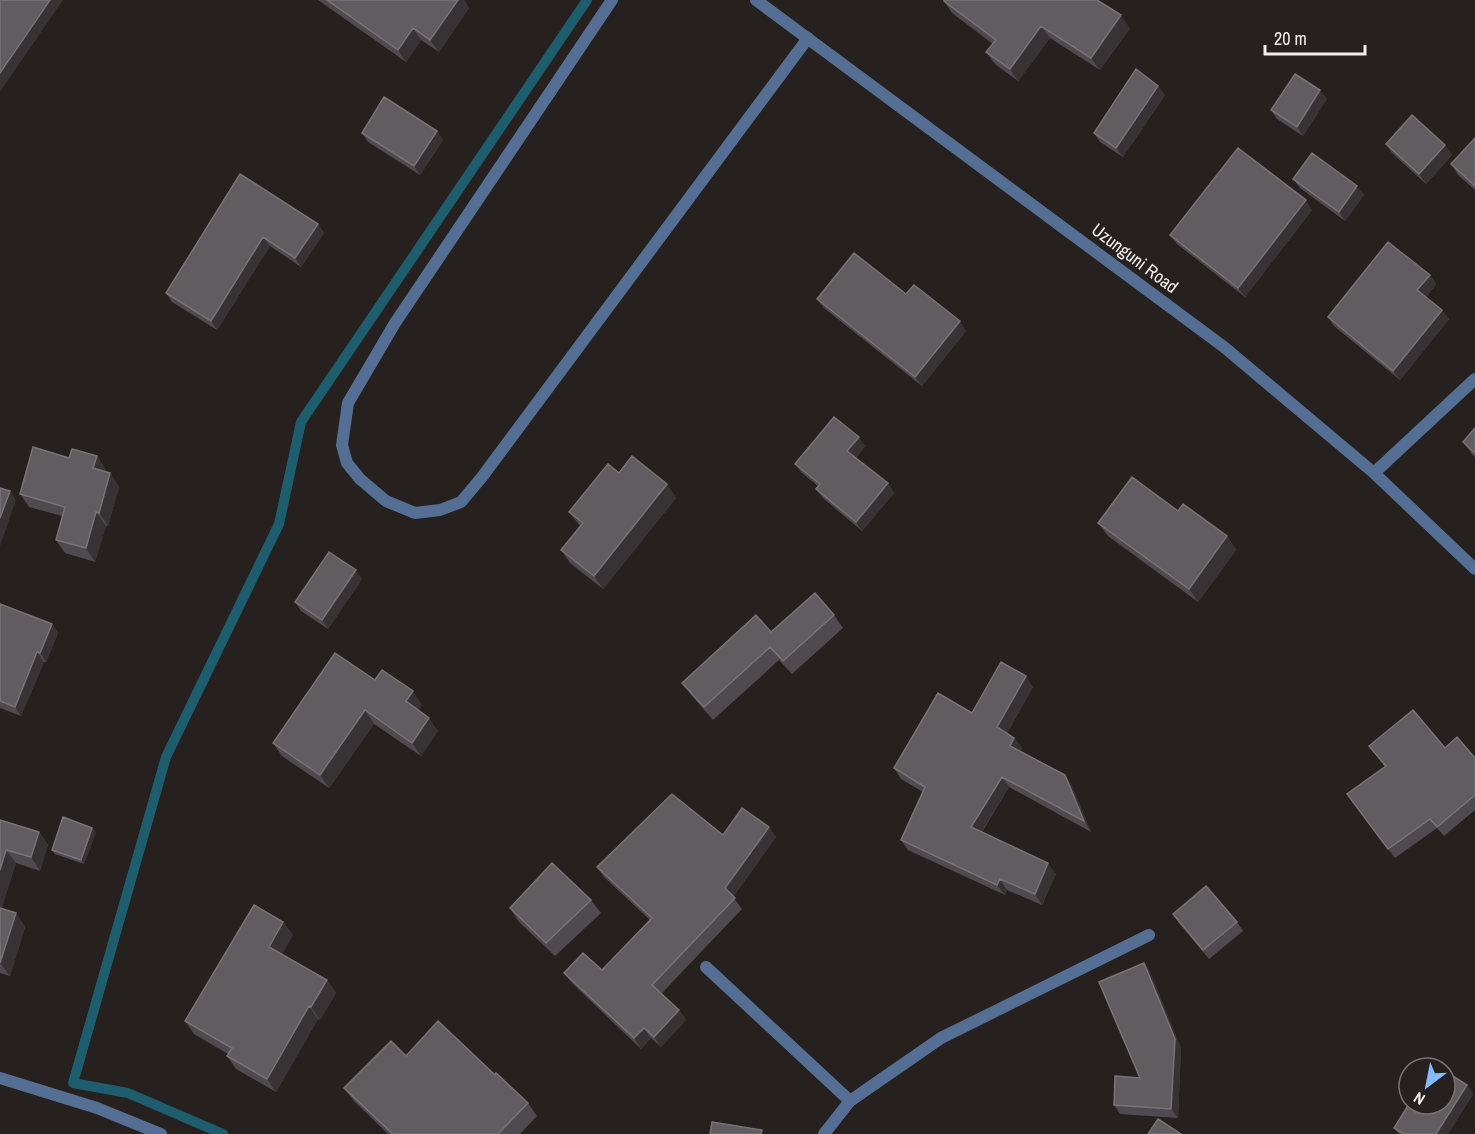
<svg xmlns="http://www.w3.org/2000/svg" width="1475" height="1134" viewBox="0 0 1475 1134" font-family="'Archivo Narrow',sans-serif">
<rect width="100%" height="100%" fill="#26211e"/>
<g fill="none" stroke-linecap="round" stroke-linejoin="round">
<path stroke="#1d5d6d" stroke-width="10" d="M223,1134L128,1093L73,1083L166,757L279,524L301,422L587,0"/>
<path stroke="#556f94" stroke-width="12" d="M612,0L395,323L348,403L342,445L347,463L360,479L386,501L415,513L440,510L461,502L482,477L808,38
M756,0L1224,347L1374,473L1475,569
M1374,473L1475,379
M706,967L850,1101
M0,1078L97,1108L161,1134
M824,1134L850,1101L941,1038L1149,935"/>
</g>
<path fill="#4f4a4f" d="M318,0H464L469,8L439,52L421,40L406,62Z
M944,1L1130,28L1100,70L1050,38L1018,81L995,64L986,52L993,44L952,13Z
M1165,95L1123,157L1100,142L1094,133Z
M1327,99L1303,136L1277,119L1271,110Z
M437,131L443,140L420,175L368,142L362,133Z
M1475,138V190L1458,175L1451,164Z
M1386,144L1445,145L1452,155L1426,184L1392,153Z
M240,174L318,224L324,233L301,267L270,246L217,330L172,302L166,293Z
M1293,179L1364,195L1345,221L1300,188Z
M1312,210L1245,297L1177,244L1170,235Z
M1430,275L1436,284L1426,297L1449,319L1400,380L1334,326L1328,317Z
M906,294L966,331L922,386L824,308L817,299Z
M1475,428V458L1463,442Z
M865,446L856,458L888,483L894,493L862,531L823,498L816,489L818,486L802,473L795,464Z
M97,456L106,470L105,472L110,473L119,487L108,526H106L95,562L65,553L56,540L62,516L29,507L20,494L69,458Z
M619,473L667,484L676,498L603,589L570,563L561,550L580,526L569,512Z
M1178,511L1227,536L1236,550L1198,602L1108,536L1098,523Z
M362,579L328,629L301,611L295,602Z
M0,604L52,624L58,633L46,662H44L21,716L0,708Z
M834,615L843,628L792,674L779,660L713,720L692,696L682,683L771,632Z
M375,680L422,705L418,710L438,731L421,756L374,724L329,788L282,756L273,743Z
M1033,687L1007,733L1014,738L1022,748L1020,751L1072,786L1091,832L1009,787L982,832L1056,874L1042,905L1007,890L1005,895L908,850L901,840L923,792L901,779L894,768L972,713Z
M1369,746L1445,748L1475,758V810L1444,836L1437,828L1395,858L1347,794L1385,767Z
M0,820L39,832L48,845L40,871L16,863L1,909L16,913L25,927L10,976L0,973Z
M769,827L776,837L733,897L742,909L661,994L679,1010L686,1020L661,1047L651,1038L641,1049L572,983L564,973L602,970L650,920L604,877L597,867L723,835Z
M92,828L96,832L84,864L55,854L52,850Z
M591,900L601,913L555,956L519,922L510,908Z
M1173,914L1237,922L1243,931L1209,959L1179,923Z
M283,922L293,935L282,954L327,980L336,993L320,1020L318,1019L276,1092L236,1069L227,1056L228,1054L194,1034L185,1021Z
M1144,963L1150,972L1181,1048L1178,1118L1120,1114L1114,1105L1140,1078Z
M406,1056L495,1075L528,1103L537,1116L520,1134H388L354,1101L344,1088Z
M1467,1085L1473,1094L1448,1134H1399L1394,1128Z"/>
<path fill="#373234" d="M50,0H63L0,92V73Z
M458,0H464L469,8L439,52L430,40Z
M1121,15L1130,28L1100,70L1091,58Z
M1041,26L1050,38L1018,81L1010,69Z
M413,28L421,40L406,62L398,50Z
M1158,86L1165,95L1123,157L1116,148Z
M1320,90L1327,99L1303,136L1297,127Z
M437,131L443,140L420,175L414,166Z
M1445,145L1452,155L1426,184L1419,174Z
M1357,186L1364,195L1345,221L1339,212Z
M1306,200L1312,210L1245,297L1238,288Z
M318,224L324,233L301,267L295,258Z
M263,237L270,246L217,330L211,321Z
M1430,275L1436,284L1424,299L1417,290Z
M1442,310L1449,319L1400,380L1393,371Z
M960,321L966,331L922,386L915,377Z
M859,437L865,446L854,460L847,451Z
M97,456L106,470L102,482L93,468Z
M110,473L119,487L108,526L99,513Z
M888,483L894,493L862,531L856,522Z
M667,484L676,498L603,589L594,576Z
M10,491L16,500L0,546V518Z
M96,512L106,526L95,562L86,548Z
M1227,536L1236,550L1198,602L1189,589Z
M356,570L362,579L328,629L322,620Z
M52,624L58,633L46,662L40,653Z
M37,652L44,662L21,716L15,707Z
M1026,676L1033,687L1004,738L997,727Z
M413,691L422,705L415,715L406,701Z
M365,710L374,724L329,788L320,775Z
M429,718L438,731L421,756L412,743Z
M1014,738L1022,748L1017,756L1010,746Z
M1065,775L1072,786L1091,832L1084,821Z
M1002,777L1009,787L978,837L971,827Z
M769,827L776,837L732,899L725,888Z
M92,828L96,832L84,864L81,860Z
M39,832L48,845L40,871L31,857Z
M6,850L16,863L0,914V870Z
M1048,863L1056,874L1042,905L1035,894Z
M1000,879L1007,890L1005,895L997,885Z
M16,913L25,927L10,976L0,963Z
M283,922L293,935L279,960L269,947Z
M1144,963L1150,972L1181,1048L1178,1118L1171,1109Z
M327,980L336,993L320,1020L311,1007Z
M309,1006L318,1019L276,1092L267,1079Z
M679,1010L686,1020L661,1047L654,1037Z
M644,1028L651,1038L641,1049L634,1038Z
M1467,1085L1473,1094L1448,1134H1436Z"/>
<path fill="#615c60" stroke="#777376" stroke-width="1.5" d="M0,0H50L0,73Z
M327,0H458L430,40L413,28L398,50Z
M944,0H1097L1121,15L1091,58L1041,26L1010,69L986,52L996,40L944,1Z
M1136,69L1158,86L1116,148L1094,133Z
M1295,74L1320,90L1297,127L1271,110Z
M384,97L437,131L414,166L362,133Z
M1412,115L1445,145L1419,174L1386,144Z
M1475,138V186L1451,164Z
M1238,148L1306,200L1238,288L1170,235Z
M1312,153L1357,186L1339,212L1293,179Z
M240,174L318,224L295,258L263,237L211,321L166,293Z
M1388,242L1430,275L1417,290L1442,310L1393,371L1328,317Z
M854,253L906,294L914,285L960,321L915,377L817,299Z
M834,417L859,437L847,451L888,483L856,522L816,489L820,484L795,464Z
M1475,428V453L1463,442Z
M33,447L69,458L72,449L97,456L93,468L110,473L99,513L96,512L86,548L56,540L65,507L20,494Z
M632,456L667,484L594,576L561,550L583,523L569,512L608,464L619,473Z
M1132,477L1178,511L1183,504L1227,536L1189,589L1098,523Z
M0,488L10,491L0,518Z
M329,552L356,570L322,620L295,602Z
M815,593L834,615L783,661L770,647L704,707L682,683L756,615L771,632Z
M0,604L52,624L40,653L37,652L15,707L0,701Z
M335,653L375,680L382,670L413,691L406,701L429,718L412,743L365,710L320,775L273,743Z
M1001,662L1026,676L997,727L1014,738L1010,746L1065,775L1084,821L1002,777L971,827L1048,863L1035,894L1000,879L997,885L901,840L925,787L894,768L938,693L972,713Z
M1413,710L1445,748L1457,737L1475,758V795L1437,827L1430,819L1388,849L1347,794L1386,766L1369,746Z
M672,794L723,835L742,808L769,827L725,888L735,898L652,985L679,1010L654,1037L644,1028L634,1038L564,973L583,953L602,970L652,918L597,867Z
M63,817L92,828L81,860L52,850Z
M0,820L39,832L31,857L6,850L0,870Z
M552,863L591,900L546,943L510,908Z
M1206,886L1237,922L1203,950L1173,914Z
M254,905L283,922L269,947L327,980L311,1007L309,1006L267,1079L227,1056L232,1048L185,1021Z
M0,908L16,913L0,963Z
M1144,963L1175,1039L1171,1109L1114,1105L1115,1076L1140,1078L1099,982Z
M438,1021L495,1075L496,1073L528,1103L498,1134H393L344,1088L391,1041L406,1056Z
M1434,1064L1440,1068H1431Z
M1445,1071L1467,1085L1436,1134H1404L1394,1128L1409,1104H1445Z
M1158,1119L1181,1134H1148Z
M712,1122L762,1130L761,1134H710Z"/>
<g text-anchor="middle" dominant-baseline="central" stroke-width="4.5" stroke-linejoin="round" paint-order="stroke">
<g font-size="18" fill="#f1eeec" stroke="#26211e">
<text transform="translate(1135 258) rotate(37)">Uzunguni Road</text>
</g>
</g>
<g transform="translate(1427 1086) rotate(212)"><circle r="28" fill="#26211e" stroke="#777370" stroke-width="1.5"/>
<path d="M0-4.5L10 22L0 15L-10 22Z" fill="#85bbfb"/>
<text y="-9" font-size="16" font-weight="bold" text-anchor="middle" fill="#f1eeec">N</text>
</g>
<path d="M1265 45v9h100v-9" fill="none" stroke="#f1eeec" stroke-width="3"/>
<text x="1274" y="45" font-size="18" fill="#f1eeec" stroke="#26211e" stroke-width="4.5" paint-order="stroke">20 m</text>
</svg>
